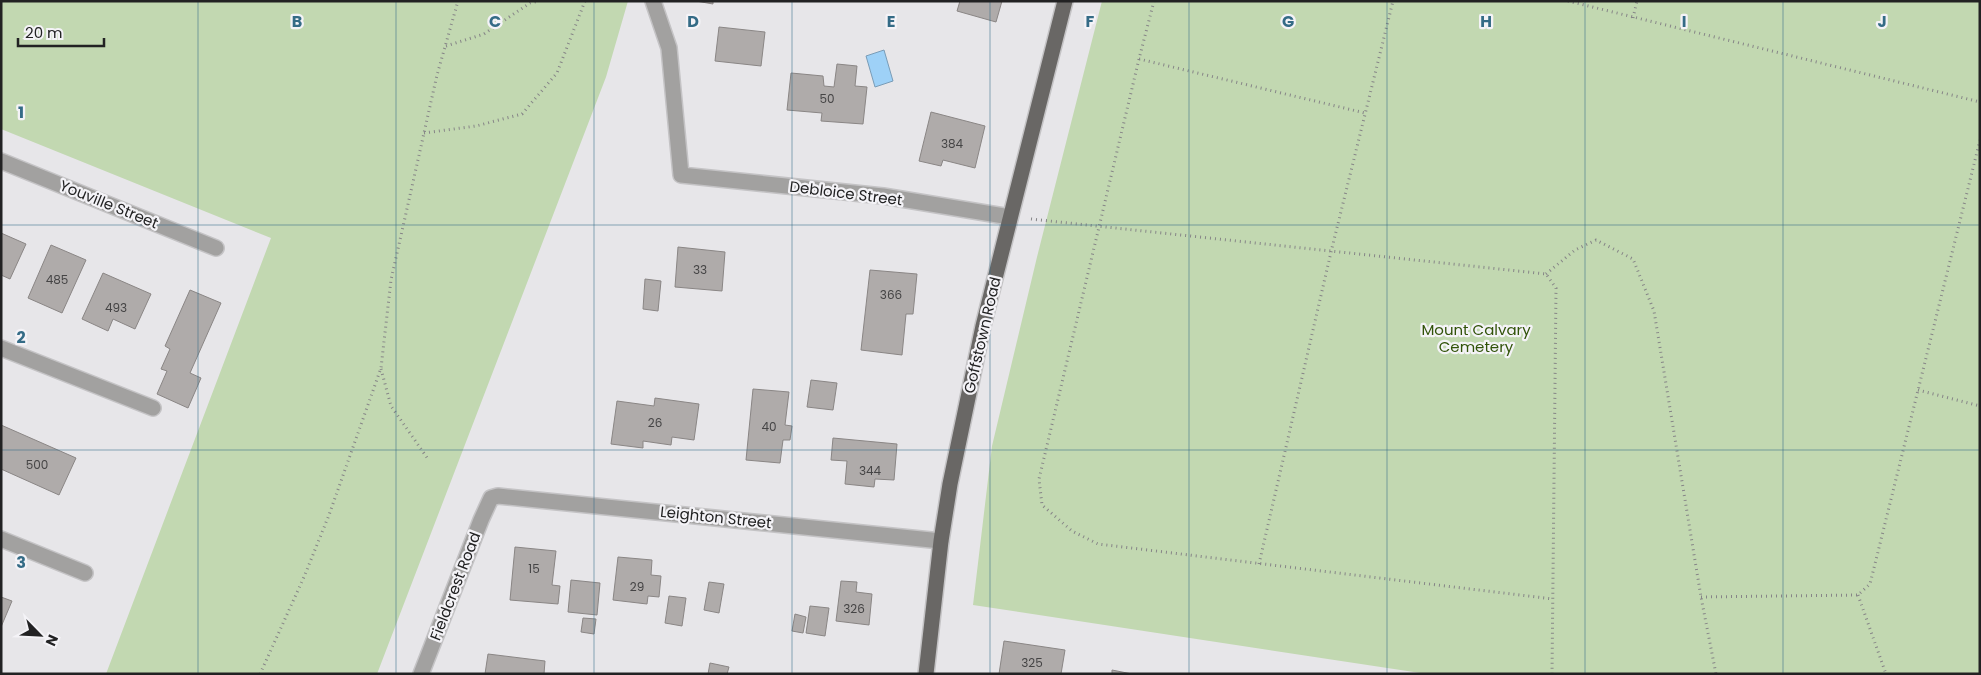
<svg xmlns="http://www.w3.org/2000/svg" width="1981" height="675" viewBox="0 0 1981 675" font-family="Poppins,sans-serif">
<rect width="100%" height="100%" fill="#e7e6e9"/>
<path fill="#c2d8b1" d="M1,1H628L606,77L377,674H106L271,238L1,129Z
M1102,1H1980V674H1427L973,605L992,446L1037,257Z"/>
<path fill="#9ed1f7" stroke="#799cb7" d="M884,50L893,81L875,87L866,56Z"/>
<path fill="#afabaa" stroke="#8a8685" d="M696,1H713V4Z
M960,1H1002L996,22L957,11Z
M719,27L765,32L761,66L715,61Z
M837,64L857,66L855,86L867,87L863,124L821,121L822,113L787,110L791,73L823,76L824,86L834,87Z
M931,112L985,126L975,168L943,160L941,166L919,161Z
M1,233L26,244L10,279L1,275Z
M51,245L86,260L62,313L28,298Z
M678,247L725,252L722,291L675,287Z
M870,270L917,274L913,314H906L902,355L861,350Z
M103,273L151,294L135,329L113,319L108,331L82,319Z
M645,279L661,281L658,311L643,309Z
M190,290L221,303L190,373L201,378L188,408L157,394L167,371L161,369L170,349L165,346Z
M811,380L837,383L833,410L807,407Z
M753,389L789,392L785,425L792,426L790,440H783L780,463L746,460Z
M655,398L699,404L694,440L672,437L671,445L643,441V448L611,444L617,401L654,406Z
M1,425L76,458L59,495L1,469Z
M833,438L897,444L894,480L875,479L874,487L845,484L847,461L831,460Z
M515,547L556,551L552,585L560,586L558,604L510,600Z
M618,557L652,560L651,575L661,576L659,597L648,596L647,604L613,600Z
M571,580L600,583L597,615L568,612Z
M841,581L857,582L856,592L872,594L869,625L836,621Z
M709,582L724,584L719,613L704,610Z
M669,596L686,598L682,626L665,623Z
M1,597L12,601L1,627Z
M810,606L829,608L825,636L806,633Z
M795,614L806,617L803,633L792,631Z
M583,618L596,619L594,634L581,632Z
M1004,641L1065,650L1061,674H999Z
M488,654L545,661L544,674H485Z
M710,663L729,667L727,674H708Z
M1112,670L1132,674H1112Z"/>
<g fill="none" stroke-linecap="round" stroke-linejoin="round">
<g stroke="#c4c3c5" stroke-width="18">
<path id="minor" d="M653,1L669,48L681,175L883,196L1010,217
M1,161L216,248
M1,348L153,408
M1,539L85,573
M421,674L481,520L491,498L498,496L941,541"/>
</g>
<g stroke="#c4c3c5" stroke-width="18">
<path id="major" d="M926,674L941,541L950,484L983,326L1065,1"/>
</g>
<path stroke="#868587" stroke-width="3" stroke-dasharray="1 4" stroke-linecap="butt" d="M1154,1L1139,59L1039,479L1042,505L1072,531L1098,544L1553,599
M1568,1L1980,102
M1633,18L1637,1
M446,46L484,34L530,3L539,1
M1139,59L1365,113
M424,133L476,126L522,114L557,73L585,1
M1031,219L1546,274L1556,288L1552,674
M1546,274L1575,250L1596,240L1633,259L1654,311L1701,597L1716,674
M381,369L391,406L428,459
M1918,390L1980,406
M1259,564L1331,252L1393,1
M1858,595L1886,674
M1701,597L1858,595L1870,584L1980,140
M260,674L304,577L329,515L381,368L391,280L437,75L458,1"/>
<use href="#minor" stroke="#a2a1a0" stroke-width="15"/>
<use href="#major" stroke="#696765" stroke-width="15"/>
</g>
<path fill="none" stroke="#346b86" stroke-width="1" stroke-opacity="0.55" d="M198,1V674M396,1V674M594,1V674M792,1V674M990,1V674M1189,1V674M1387,1V674M1585,1V674M1783,1V674M1,225H1980M1,450H1980"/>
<g text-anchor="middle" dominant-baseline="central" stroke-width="4.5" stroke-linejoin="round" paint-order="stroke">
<g font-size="12" fill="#454445">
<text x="827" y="98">50</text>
<text x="952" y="143">384</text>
<text x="700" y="269">33</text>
<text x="57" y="279">485</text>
<text x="891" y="294">366</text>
<text x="116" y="307">493</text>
<text x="655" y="422">26</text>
<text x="769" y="426">40</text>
<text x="37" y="464">500</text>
<text x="870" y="470">344</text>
<text x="534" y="568">15</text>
<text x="637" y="586">29</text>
<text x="854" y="608">326</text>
<text x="1032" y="662">325</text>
</g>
<g font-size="15" fill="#222223" stroke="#f4f3f7">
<text transform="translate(846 193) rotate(7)">Debloice Street</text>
<text transform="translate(109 204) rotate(22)">Youville Street</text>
<text transform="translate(982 335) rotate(-77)">Goffstown Road</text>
<text transform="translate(716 517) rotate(6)">Leighton Street</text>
<text transform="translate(455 586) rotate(-69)">Fieldcrest Road</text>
</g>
<g font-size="15" fill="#315309" stroke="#f4f3f7">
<text x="1476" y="329">Mount Calvary<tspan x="1476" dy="17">Cemetery</tspan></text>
</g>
</g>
<g font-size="16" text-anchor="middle" font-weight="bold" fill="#346b86" stroke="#f4f3f7" stroke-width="4.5" stroke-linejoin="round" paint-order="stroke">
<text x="297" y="27">B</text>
<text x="495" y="27">C</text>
<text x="693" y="27">D</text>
<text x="891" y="27">E</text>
<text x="1090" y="27">F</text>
<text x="1288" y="27">G</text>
<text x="1486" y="27">H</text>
<text x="1684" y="27">I</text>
<text x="1882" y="27">J</text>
<text x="21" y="118">1</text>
<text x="21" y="343">2</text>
<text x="21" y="568">3</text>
</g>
<rect width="1981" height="675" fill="none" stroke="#222223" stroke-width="5"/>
<g transform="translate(40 635) rotate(114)" stroke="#f4f3f7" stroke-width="4" paint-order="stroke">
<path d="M0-4L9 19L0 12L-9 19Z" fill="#222223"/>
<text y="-8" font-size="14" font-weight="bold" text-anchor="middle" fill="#222223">N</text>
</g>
<path d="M18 38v8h86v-8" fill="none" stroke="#222223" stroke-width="2.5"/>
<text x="25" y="38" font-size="15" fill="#222223" stroke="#f4f3f7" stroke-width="4" paint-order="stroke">20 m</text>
</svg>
